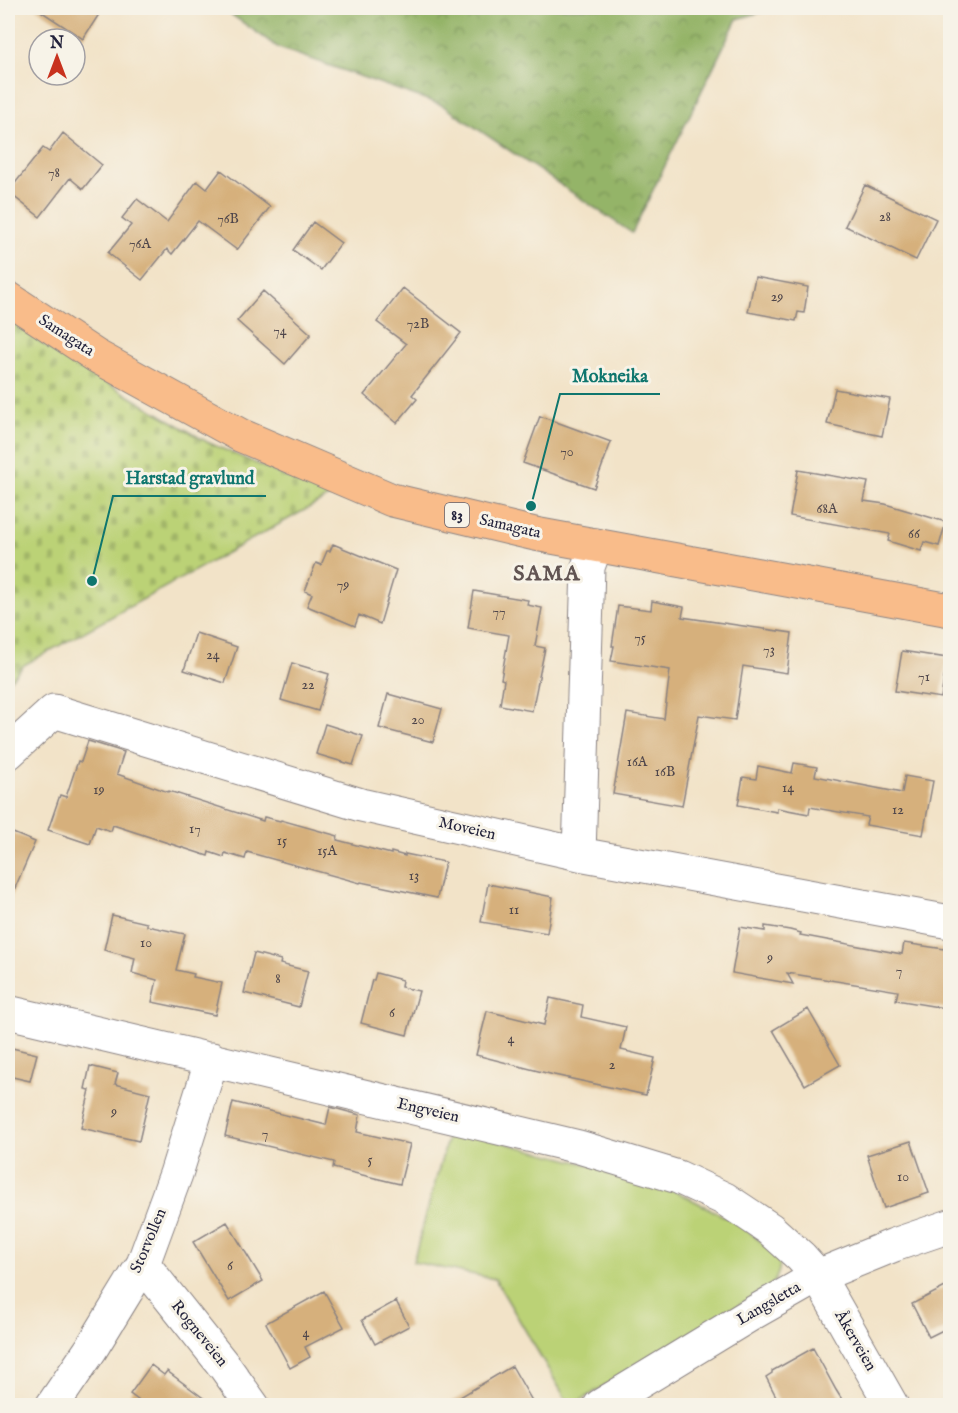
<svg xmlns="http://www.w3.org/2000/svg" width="958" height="1413" viewBox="0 0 958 1413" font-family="'IM FELL English',serif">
<defs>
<pattern id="forest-crowns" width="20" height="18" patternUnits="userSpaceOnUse" patternTransform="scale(1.5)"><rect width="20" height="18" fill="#94b467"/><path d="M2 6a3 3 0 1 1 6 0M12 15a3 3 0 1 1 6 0" fill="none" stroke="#789256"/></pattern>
<pattern id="cemetery-stones" width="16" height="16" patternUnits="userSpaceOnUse" patternTransform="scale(1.5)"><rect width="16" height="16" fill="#bbd276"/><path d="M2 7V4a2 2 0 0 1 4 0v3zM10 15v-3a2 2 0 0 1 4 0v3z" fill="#a0b467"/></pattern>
</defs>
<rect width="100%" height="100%" fill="#f7f3e8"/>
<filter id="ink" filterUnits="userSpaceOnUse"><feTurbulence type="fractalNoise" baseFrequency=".0167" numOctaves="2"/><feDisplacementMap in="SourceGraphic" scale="12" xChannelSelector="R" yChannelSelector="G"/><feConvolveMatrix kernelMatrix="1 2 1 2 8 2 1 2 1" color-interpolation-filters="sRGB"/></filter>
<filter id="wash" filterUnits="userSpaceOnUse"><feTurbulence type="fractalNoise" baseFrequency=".008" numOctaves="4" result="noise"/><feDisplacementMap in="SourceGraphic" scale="24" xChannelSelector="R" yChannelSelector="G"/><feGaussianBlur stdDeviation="1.35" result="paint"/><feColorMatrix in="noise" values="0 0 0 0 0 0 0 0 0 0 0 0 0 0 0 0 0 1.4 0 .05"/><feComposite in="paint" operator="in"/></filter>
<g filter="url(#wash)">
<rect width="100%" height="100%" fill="#f2e3c8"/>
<path fill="#bbd276" stroke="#6e7a58" stroke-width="1.5" d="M450,1129L660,1183L741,1225L780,1258C780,1270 778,1277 771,1286L573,1405L570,1406L495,1279L413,1262Z"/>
<path fill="url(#forest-crowns)" stroke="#5b6b51" stroke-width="1.5" d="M222,8H776L737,19L632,233L442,105L279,48Z"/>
<path fill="url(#cemetery-stones)" stroke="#6e7a58" stroke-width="1.5" d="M8,319L53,351L207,442L330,496L24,665L8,682Z"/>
<g id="blocks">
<path fill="#d6b07c" d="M36,8H103L83,39Z
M63,133L102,165L83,189L70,178L40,217L8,192L43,148L49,152Z
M221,170L270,207L237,250L198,221L172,254L167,249L142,280L108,253L131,225L122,218L137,199L167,222L197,181L207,189Z
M865,185L936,219L916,260L845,226Z
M313,222L341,243L321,270L293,250Z
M755,277L808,287L804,313L798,312L796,321L748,312Z
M403,288L461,333L412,395L417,399L397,423L364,395L406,344L377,322Z
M263,291L311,334L285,364L237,321Z
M835,389L890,399L882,436L827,424Z
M540,416L611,442L594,488L523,463Z
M798,470L868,482L864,501L885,504L946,522L939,546L924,542L921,551L888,541L890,534L790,516Z
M333,544L396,570L380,624L359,615L355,626L307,606L312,594L305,591L316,563L321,565L327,551H330Z
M474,591L528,600L527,605L542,608L535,646L545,648L532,711L500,705L504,680L501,679L509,635L468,628Z
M652,601L684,607L682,617L792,633L787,673L743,666L735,720L699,715L682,806L613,794L627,713L664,719L670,670L611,661L614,646H612L618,606L651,610Z
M196,633L237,647L225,683L184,670Z
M902,651L947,658L941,698L895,691Z
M292,663L329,674L318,711L281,700Z
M388,694L442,709L433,742L379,728Z
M325,724L363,736L353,765L316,754Z
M88,741L124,752L117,774L168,792L169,791L263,821L264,817L280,821L281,820L338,836L337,840L391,854V852L405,856V854L445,862L437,898L361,882L360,883L247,852L245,859L225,853L224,857L209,852L208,856L113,825L111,831L96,826L90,844L48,830L60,795L66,797L78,761L81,762Z
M794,763L817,767L815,776L902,793L905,776L933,781L923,835L866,825L868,817L810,807L809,814L777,808V812L738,805L743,777L756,779L758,766L792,773Z
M8,831L35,842L8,904Z
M488,884L553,897L547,933L481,922Z
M112,915L147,923V926L185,934L176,970L194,974L193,977L222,983L215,1015L152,1002L157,980L132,973L135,958L104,950Z
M765,926L790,930L801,933L800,935L902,954L904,943L951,950V1009L896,1000L898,991L787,973L793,984L732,973L740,927L765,931Z
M254,953L281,960L280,964L308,971L299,1007L244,993Z
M376,973L402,980L401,987L419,991L407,1035L361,1023L372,980H374Z
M550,998L583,1005L581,1017L626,1027L621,1050L655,1058L646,1095L554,1075L476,1055L487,1011L544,1025Z
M808,1009L840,1065L805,1085L773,1030Z
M8,1047L37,1054L30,1081L8,1076Z
M90,1066L118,1073L115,1084L150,1093L139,1141L81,1128L90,1090L85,1089Z
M233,1102L326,1125L330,1107L360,1115L357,1132L410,1144L400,1184L333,1168L334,1162L225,1136Z
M911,1141L929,1193L884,1208L867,1155Z
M227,1222L263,1281L229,1301L193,1242Z
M951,1284V1326L929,1337L912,1304Z
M324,1291L344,1327L305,1347L310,1357L290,1368L266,1323Z
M396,1301L409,1326L375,1344L362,1320Z
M813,1348L836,1390L846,1406H781L766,1377L772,1373V1371Z
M151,1365L164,1375L167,1371L214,1406H146L130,1394Z
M512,1366L535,1406H445Z"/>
</g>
</g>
<g filter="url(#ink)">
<use href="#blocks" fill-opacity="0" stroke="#8a8282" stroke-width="1.5"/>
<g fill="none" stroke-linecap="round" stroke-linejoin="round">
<g stroke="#8a8282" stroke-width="35">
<path id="minor" d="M8,753L54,711L361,805L579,854L950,922
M579,854L588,567L596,545
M8,1012L579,1147L678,1177L725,1199L770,1229L801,1257L818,1276L892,1406
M143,1264L225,1367L253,1406
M52,1406L91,1349L143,1264L176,1174L212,1059
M600,1406L753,1313L818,1276L894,1245L950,1226"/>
</g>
<g stroke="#8a8282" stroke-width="35">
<path id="highway" d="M8,298L96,356L240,435L392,500L535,534L950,610"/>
</g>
<use href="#minor" stroke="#fff" stroke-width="33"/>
<use href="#highway" stroke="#f9bc8a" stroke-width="33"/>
</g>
</g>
<g text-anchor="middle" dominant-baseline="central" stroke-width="6" stroke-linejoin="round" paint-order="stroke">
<g font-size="14" fill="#4f464b">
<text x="54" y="173">78</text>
<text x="885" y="217">28</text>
<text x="228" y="219">76B</text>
<text x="140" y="244">76A</text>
<text x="777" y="297">29</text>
<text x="418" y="324">72B</text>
<text x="280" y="331">74</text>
<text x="567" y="452">70</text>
<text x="827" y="509">68A</text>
<text x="914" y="534">66</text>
<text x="343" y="585">79</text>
<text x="499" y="612">77</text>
<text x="640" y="638">75</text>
<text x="769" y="650">73</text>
<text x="213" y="655">24</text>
<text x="924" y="677">71</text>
<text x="308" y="685">22</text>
<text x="418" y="720">20</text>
<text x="637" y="762">16A</text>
<text x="665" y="772">16B</text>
<text x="788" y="788">14</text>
<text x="99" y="790">19</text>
<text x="898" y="810">12</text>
<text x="195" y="829">17</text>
<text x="282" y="841">15</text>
<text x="327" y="851">15A</text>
<text x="414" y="876">13</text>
<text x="514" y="910">11</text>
<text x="146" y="943">10</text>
<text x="770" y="958">9</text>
<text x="899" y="971">7</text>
<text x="278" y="979">8</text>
<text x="392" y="1013">6</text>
<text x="511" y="1039">4</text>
<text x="612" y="1065">2</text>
<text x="114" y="1112">9</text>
<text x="265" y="1134">7</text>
<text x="370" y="1160">5</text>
<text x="903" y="1177">10</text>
<text x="230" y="1266">6</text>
<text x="306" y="1333">4</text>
</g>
<rect fill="#f7f3e8" stroke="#62616f" stroke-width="1.5" x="445" y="503" width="24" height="24" rx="4.5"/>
<g font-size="15" font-weight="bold" fill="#22223b">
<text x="457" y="515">83</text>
</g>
<g font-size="16" fill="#22223b" stroke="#f7f3e8">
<text transform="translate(66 336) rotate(33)">Samagata</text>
<text transform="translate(510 527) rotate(13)">Samagata</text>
<text transform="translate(467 829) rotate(13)">Moveien</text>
<text transform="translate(428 1111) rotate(13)">Engveien</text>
<text transform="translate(149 1241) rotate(-67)">Storvollen</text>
<text transform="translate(769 1304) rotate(-30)">Langsletta</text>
<text transform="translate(199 1334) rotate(51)">Rogneveien</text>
<text transform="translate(855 1341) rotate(60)">Åkerveien</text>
</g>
<g font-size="22" font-weight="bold" letter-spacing="1.5" fill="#615452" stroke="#f7f3e8">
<text x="547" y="574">SAMA</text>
</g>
</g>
<path fill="none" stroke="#0f766e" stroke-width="2" d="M531 506L560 394H660M92 581L113 496H266"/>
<g fill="#0f766e" stroke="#f7f3e8" stroke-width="2">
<circle cx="531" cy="506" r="6"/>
<circle cx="92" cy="581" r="6"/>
</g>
<g font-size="18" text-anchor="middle" font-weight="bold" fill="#0f766e" stroke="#f7f3e8" stroke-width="6" stroke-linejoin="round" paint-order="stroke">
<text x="610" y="382">Mokneika</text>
<text x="190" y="484">Harstad gravlund</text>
</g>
<rect width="958" height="1413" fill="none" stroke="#f7f3e8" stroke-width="30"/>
<g transform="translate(57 57)"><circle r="28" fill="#f7f3e8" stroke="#a29fa3" stroke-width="1.5"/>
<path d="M0-4.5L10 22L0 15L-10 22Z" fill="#c8321e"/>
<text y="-9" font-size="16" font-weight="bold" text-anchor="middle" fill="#22223b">N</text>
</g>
</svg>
